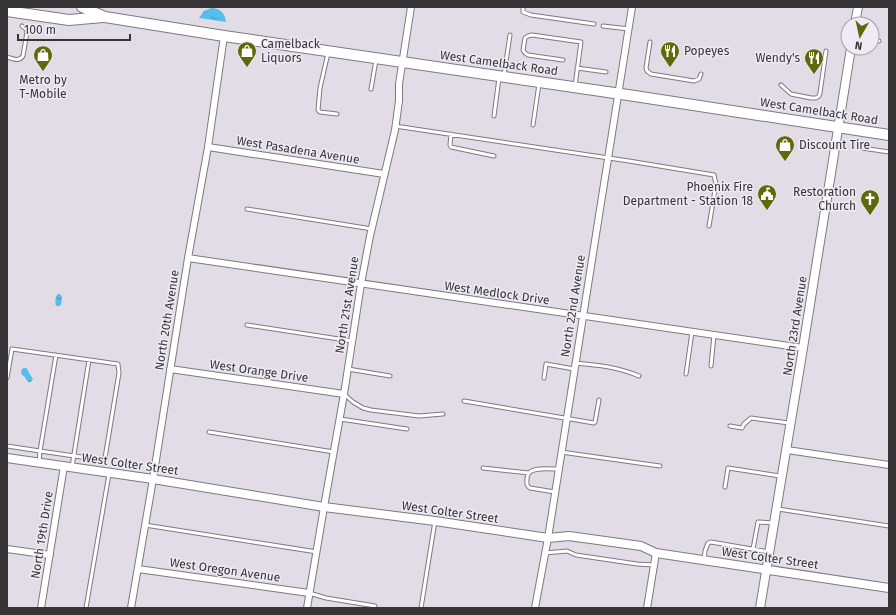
<svg xmlns="http://www.w3.org/2000/svg" width="896" height="615" viewBox="0 0 896 615" font-family="'Fira Sans',sans-serif">
<defs>
<pattern id="water-ripples" width="26" height="14" patternUnits="userSpaceOnUse"><rect width="26" height="14" fill="#55bfe9"/><path d="M2 4q2-2 4 0t4 0M15 11q2-2 4 0t4 0" fill="none" stroke="#479cbe"/></pattern>
</defs>
<rect width="100%" height="100%" fill="#e2dce6"/>
<path fill="url(#water-ripples)" d="M211,8C220,8 225,13 226,22L199,18L204,11Z
M58,294H60L62,297L61,305L59,306H56C55,303 55,297 58,294Z
M23,368H26L28,370L29,373L33,379L31,382H28L24,376L22,375L21,371Z"/>
<g fill="none" stroke-linecap="round" stroke-linejoin="round">
<g stroke="#7e7981" stroke-width="5">
<path id="service" d="M523,7V12L531,15L594,24
M603,26L629,29
M650,42L646,68L647,71L651,74L694,81L699,79L701,74
M872,42L879,41
M328,53L320,88L318,110L320,112L337,114
M7,57C13,59 19,62 23,56L27,32L26,29L22,26
M563,60L528,55L525,53L523,50L525,38L528,36L532,35L581,42L575,86
M577,68L606,72
M504,75L510,35
M781,85L791,94L811,98H816L819,96L820,93L826,51
M371,89L376,60
M494,116L499,78
M533,125L539,84
M395,126L602,157L629,161L714,175L716,184L709,226
M451,134L450,145L451,147L494,156
M862,148L889,152
M247,209L372,229
M247,325L352,341
M575,363C598,365 618,367 639,376
M711,366L714,335
M348,369L390,376
M686,374L692,332
M7,378L12,349L118,364L119,373L105,458L102,460L40,451L39,462
M544,378L546,364L574,369
M344,394L353,402L363,408L371,410L419,416L443,414
M464,401L594,423L595,422L599,400
M340,419L407,429
M730,426L742,428L744,424L751,418L789,423
M209,432L334,452
M7,446L40,451L56,355
M561,452L660,466
M72,467L89,360
M483,468L529,473
M725,487L728,468L780,476
M555,492L530,488C526,485 527,484 527,479C527,477 527,475 529,473C533,467 552,469 558,469
M778,509L889,526
M145,525L317,552
M753,549L758,522L774,523
M545,553L567,551L576,555L637,564L654,565
M704,560L705,551L708,543L711,542L769,552
M309,593L326,598L375,606
M86,608L109,474
M421,608L435,521"/>
</g>
<g stroke="#7e7981" stroke-width="8">
<path id="minor" d="M208,147L384,174
M188,258L803,348
M170,369L344,394
M787,450L889,465
M7,549L50,555
M138,569L309,593
M41,608L64,466
M131,608L153,479L188,258L208,147L224,36
M307,608L324,507L344,394L361,284L370,236L395,130L399,101V84L411,7
M535,608L548,538L632,7
M647,608L656,553"/>
</g>
<g stroke="#7e7981" stroke-width="10">
<path id="tertiary" d="M855,24L858,7
M7,458L153,479L324,507L435,521L548,538L569,536L641,546L656,553L889,588
M760,608L803,348L851,48"/>
</g>
<g stroke="#7e7981" stroke-width="12">
<path id="primary" d="M82,7L105,17L224,36L628,95L889,135
M7,11L69,20L103,17"/>
</g>
<use href="#service" stroke="#fff" stroke-width="3"/>
<use href="#minor" stroke="#fff" stroke-width="6"/>
<use href="#tertiary" stroke="#fff" stroke-width="8"/>
<use href="#primary" stroke="#fff" stroke-width="10"/>
</g>
<defs>
<g id="shop-pin" transform="scale(1)"><path d="M0 17L-7.5 6A9.5 9.5 0 1 1 7.5 6Z" fill="#60680a" stroke="#efeaf3"/><path d="M-5-2.5h2.3a2.7 3.5 0 0 1 5.4 0H5L5.5 6h-11ZM-1.5-2.5h3a1.5 2.3 0 0 0-3 0Z" fill="#fff"/></g>
<g id="restaurant-pin" transform="scale(1)"><path d="M0 17L-7.5 6A9.5 9.5 0 1 1 7.5 6Z" fill="#60680a" stroke="#efeaf3"/><path d="M-5-6h1v4h1v-4h1v4h1v-4h1v5L-1.5 .5V6h-2V.5L-5-1ZM5-6V6H3V1.5H1.5Q1.5-4 5-6Z" fill="#fff"/></g>
<g id="civic-pin" transform="scale(1)"><path d="M0 17L-7.5 6A9.5 9.5 0 1 1 7.5 6Z" fill="#60680a" stroke="#efeaf3"/><path d="M-.6-6.5H3V-4.5H.6V-3L4-1V1h2V6H-6V1h2V-1L-.6-3ZM-1.2 2.5V6h2.4V2.5Z" fill="#fff"/></g>
<g id="church-pin" transform="scale(1)"><path d="M0 17L-7.5 6A9.5 9.5 0 1 1 7.5 6Z" fill="#60680a" stroke="#efeaf3"/><path d="M-1.2-6h2.4v3.5h3.3v2.4h-3.3V6h-2.4V-.1h-3.3v-2.4h3.3Z" fill="#fff"/></g>
</defs>
<g fill-rule="evenodd">
<use href="#shop-pin" x="247" y="51"/>
<use href="#restaurant-pin" x="670" y="51"/>
<use href="#shop-pin" x="43" y="55"/>
<use href="#restaurant-pin" x="814" y="58"/>
<use href="#shop-pin" x="785" y="145"/>
<use href="#civic-pin" x="767" y="194"/>
<use href="#church-pin" x="870" y="199"/>
</g>
<g text-anchor="middle" dominant-baseline="central" stroke-width="3" stroke-linejoin="round" paint-order="stroke">
<g font-size="12" fill="#363437" stroke="#efeaf3" text-anchor="start">
<text x="261" y="44">Camelback<tspan x="261" dy="14">Liquors</tspan></text>
<text x="684" y="51">Popeyes</text>
<text x="800" y="58" text-anchor="end">Wendy's</text>
<text x="43" y="80" text-anchor="middle">Metro by<tspan x="43" dy="14">T-Mobile</tspan></text>
<text x="799" y="145">Discount Tire</text>
<text x="753" y="187" text-anchor="end">Phoenix Fire<tspan x="753" dy="14">Department - Station 18</tspan></text>
<text x="856" y="192" text-anchor="end">Restoration<tspan x="856" dy="14">Church</tspan></text>
</g>
<g font-size="12" fill="#363437" stroke="#efeaf3">
<text transform="translate(499 63) rotate(8)">West Camelback Road</text>
<text transform="translate(819 111) rotate(9)">West Camelback Road</text>
<text transform="translate(298 150) rotate(9)">West Pasadena Avenue</text>
<text transform="translate(497 293) rotate(8)">West Medlock Drive</text>
<text transform="translate(347 305) rotate(-81)">North 21st Avenue</text>
<text transform="translate(573 306) rotate(-81)">North 22nd Avenue</text>
<text transform="translate(167 320) rotate(-81)">North 20th Avenue</text>
<text transform="translate(795 326) rotate(-81)">North 23rd Avenue</text>
<text transform="translate(259 371) rotate(8)">West Orange Drive</text>
<text transform="translate(130 464) rotate(8)">West Colter Street</text>
<text transform="translate(450 512) rotate(8)">West Colter Street</text>
<text transform="translate(42 535) rotate(-81)">North 19th Drive</text>
<text transform="translate(770 558) rotate(8)">West Colter Street</text>
<text transform="translate(225 570) rotate(8)">West Oregon Avenue</text>
</g>
</g>
<rect width="896" height="615" fill="none" stroke="#363437" stroke-width="16"/>
<g transform="translate(860 36) rotate(189)"><circle r="19" fill="#efeaf3" stroke="#a5a1a8"/>
<path d="M0-3L7 15L0 10L-7 15Z" fill="#60680a"/>
<text y="-6" font-size="11" font-weight="bold" text-anchor="middle" fill="#363437">N</text>
</g>
<path d="M18 34v6h112v-6" fill="none" stroke="#363437" stroke-width="2"/>
<text x="24" y="34" font-size="12" fill="#363437" stroke="#efeaf3" stroke-width="3" paint-order="stroke">100 m</text>
</svg>
